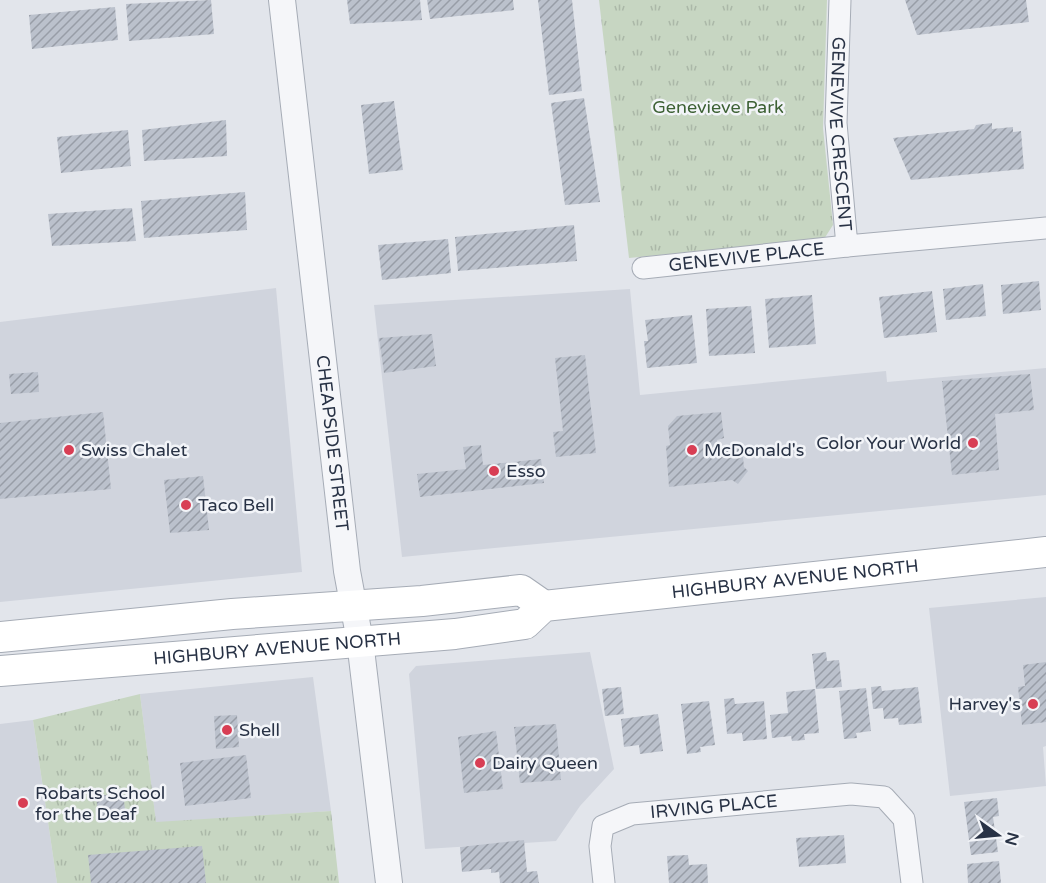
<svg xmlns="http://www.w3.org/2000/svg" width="1046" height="883" viewBox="0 0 1046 883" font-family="'Varela Round',sans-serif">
<defs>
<pattern id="park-tufts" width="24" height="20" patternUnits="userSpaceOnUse" patternTransform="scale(1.5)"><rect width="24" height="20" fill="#c7d6c2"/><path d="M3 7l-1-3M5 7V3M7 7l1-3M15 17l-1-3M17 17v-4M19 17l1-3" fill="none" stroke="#abb8a8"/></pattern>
<pattern id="building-hatch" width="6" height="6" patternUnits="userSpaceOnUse" patternTransform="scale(1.5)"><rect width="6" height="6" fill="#bbc1cc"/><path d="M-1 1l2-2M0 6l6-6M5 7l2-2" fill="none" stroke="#989da7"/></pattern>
</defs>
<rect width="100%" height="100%" fill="#e2e5eb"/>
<path fill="#d0d4dd" d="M276,288L302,572L0,602V322Z
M630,289L640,395L886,371L887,382L1046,368V495L402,557L374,305Z
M1046,597V746L1043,747L1046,786L950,796L929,608Z
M590,652L614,769L580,806L556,841L425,849L409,674L416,666Z
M313,677L331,811L156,823L140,694Z
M33,720L57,883H0V724Z"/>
<path fill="url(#park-tufts)" d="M599,0H827L823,128L833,225L824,239L629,258Z
M140,694L156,822L331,811L339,883H57L33,720Z"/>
<path fill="url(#building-hatch)" d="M211,0L214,34L129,41L126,4Z
M347,0H420L422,20L350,24Z
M427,0H513L514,10L430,19Z
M538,0H572L582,91L549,95Z
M905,0H1026L1029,22L917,35Z
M115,7L118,40L32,49L29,15Z
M584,98L600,202L565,205L551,103Z
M394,101L403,170L369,174L361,105Z
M226,120L227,156L144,161L142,130Z
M992,123V129L1013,127V132L1021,131L1024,169L911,180L893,138L974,129L976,125Z
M128,130L131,166L61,173L57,137Z
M245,192L247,230L144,238L141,201Z
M132,208L136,241L52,246L48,214Z
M574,225L577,261L458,271L455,237Z
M448,239L451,273L382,280L378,245Z
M1039,281L1041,310L1003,314L1001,285Z
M983,284L986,316L946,320L943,289Z
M932,291L937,332L884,338L879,297Z
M812,295L816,344L769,348L765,299Z
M751,306L755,353L709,356L706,309Z
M692,315L697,363L647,368L644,341H648L645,320Z
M432,334L436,366L384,373L379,338Z
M585,355L596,453L556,457L553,432L563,431L555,358Z
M38,372L39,392L11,394L9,374Z
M1030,374L1034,410L995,414L999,470L952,475L942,381Z
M103,412L111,489L0,499V423Z
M721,412L724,438L717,440L718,451L742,448L744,467L748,471L738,484L732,480L669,487L666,446L670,445L668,426L677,416Z
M481,445L483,465L541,459L544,483L420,497L417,474L466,469L463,447Z
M203,476L209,530L170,533L164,480Z
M826,652L827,661L839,660L842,687L816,689L812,654Z
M1046,662V722L1022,725L1018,687L1025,686L1023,665Z
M881,686L882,691L918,687L922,723L899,725L898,718L884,719L883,708L873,709L871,687Z
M621,687L624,714L605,716L602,689Z
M866,688L871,731L856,733L857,738L844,739L839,691Z
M815,689L819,733L804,734L805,740L792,741L791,736L772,738L770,715L788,713L786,692Z
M734,698L735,704L764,701L767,739L743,741L742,733L727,734L724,699Z
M709,701L715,745L700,747L701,752L687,754L681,704Z
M658,714L663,751L640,754L639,745L624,747L621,719Z
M237,715L239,747L216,749L214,716Z
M556,724L561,780L520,783L514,727Z
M496,731L503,789L464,793L458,737Z
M246,755L251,798L185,806L180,763Z
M123,793L126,817L99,820L96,796Z
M997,798L999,816L993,817L998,852L971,855L964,802Z
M844,835L846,863L799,867L796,838Z
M524,840L527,872L537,871L539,883H500L499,872L491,873V869L462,872L460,847Z
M202,846L206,883H91L88,855Z
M688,855L689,865L707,864L708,883H669L667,856Z
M999,861L1001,883H968L967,864Z"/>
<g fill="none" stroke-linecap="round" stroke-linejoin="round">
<g stroke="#a6acb6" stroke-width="23">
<g id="minor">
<path id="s1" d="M840,0L836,123L847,246L1046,228"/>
<path id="s2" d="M643,268L847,246"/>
<path id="s3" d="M604,883L600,846L603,826L632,814L851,794L884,797L904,819L912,883"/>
</g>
</g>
<g stroke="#a6acb6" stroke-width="28">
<g id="tertiary">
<path id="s4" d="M282,0L347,571L360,641L389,883"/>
</g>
</g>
<g stroke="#a6acb6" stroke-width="32">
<g id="secondary">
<path d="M0,637L232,614L422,601L521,590L544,606"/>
<path id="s5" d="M0,671L455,634L525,624L544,606L1046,552"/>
</g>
</g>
<use href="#minor" stroke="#f5f6f9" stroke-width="21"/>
<use href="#tertiary" stroke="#f5f6f9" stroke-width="26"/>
<use href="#secondary" stroke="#fff" stroke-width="30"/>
</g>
<g fill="#d83e54" stroke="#f2f4f8" stroke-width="2">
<circle cx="973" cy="443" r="6"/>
<circle cx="69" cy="450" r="6"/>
<circle cx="692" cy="450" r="6"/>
<circle cx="494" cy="471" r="6"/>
<circle cx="186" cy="505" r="6"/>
<circle cx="1033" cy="704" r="6"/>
<circle cx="227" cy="730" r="6"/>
<circle cx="480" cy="763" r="6"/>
<circle cx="23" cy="803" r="6"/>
</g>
<g text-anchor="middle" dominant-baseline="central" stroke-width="5" stroke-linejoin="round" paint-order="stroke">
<g font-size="18" fill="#3d6134" stroke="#f2f4f8">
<text x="718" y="107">Genevieve Park</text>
</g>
<g font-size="18" fill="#283245" stroke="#f2f4f8">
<text stroke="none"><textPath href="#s1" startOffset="134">GENEVIVE CRESCENT</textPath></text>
<text stroke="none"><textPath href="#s2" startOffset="104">GENEVIVE PLACE</textPath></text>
<text stroke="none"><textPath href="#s4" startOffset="446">CHEAPSIDE STREET</textPath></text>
<text stroke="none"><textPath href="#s5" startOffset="806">HIGHBURY AVENUE NORTH</textPath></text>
<text stroke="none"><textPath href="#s5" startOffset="278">HIGHBURY AVENUE NORTH</textPath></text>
<text stroke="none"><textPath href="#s3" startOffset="171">IRVING PLACE</textPath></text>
</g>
<g font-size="18" fill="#283245" stroke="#f2f4f8" text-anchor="start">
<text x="961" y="443" text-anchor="end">Color Your World</text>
<text x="81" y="450">Swiss Chalet</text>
<text x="704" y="450">McDonald's</text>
<text x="506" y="471">Esso</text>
<text x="198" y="505">Taco Bell</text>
<text x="1021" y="704" text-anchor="end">Harvey's</text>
<text x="239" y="730">Shell</text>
<text x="492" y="763">Dairy Queen</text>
<text x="35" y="793">Robarts School<tspan x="35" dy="21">for the Deaf</tspan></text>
</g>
</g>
<g transform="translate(998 835) rotate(105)" stroke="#f2f4f8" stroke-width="4.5" paint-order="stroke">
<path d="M0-4.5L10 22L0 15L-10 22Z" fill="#283245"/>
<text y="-9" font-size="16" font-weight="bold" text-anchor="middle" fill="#283245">N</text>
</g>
</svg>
